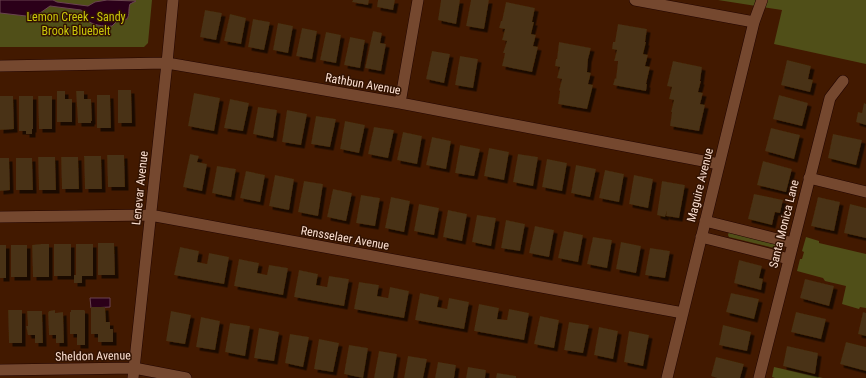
<svg xmlns="http://www.w3.org/2000/svg" width="866" height="378" viewBox="0 0 866 378" font-family="'Roboto Condensed',sans-serif">
<defs>
<filter id="shadow"><feDropShadow dx="3.5" dy="3.5" stdDeviation="0" flood-color="#0009"/></filter>
</defs>
<rect width="100%" height="100%" fill="#421900"/>
<path fill="#504f18" d="M0,0H152L148,43L144,47H0Z
M718,0H866V64L774,44L782,10Z
M729,232L777,244V246L774,248L729,237L728,235Z
M806,237L819,241V243L866,254V308L860,307L859,309L842,304L846,286L825,281L823,278L797,271L800,259H802L804,252L802,251Z
M774,367L823,378H775L772,377Z"/>
<path fill="#2b0019" stroke="#6a4350" d="M0,0H53L57,2L88,6L95,2L107,0L136,1L130,4C128,10 130,14 127,19L117,21L112,26C102,26 94,26 85,19L84,12L81,10L50,6L40,13L26,16L0,13Z
M90,298H110V307L91,308Z"/>
<path fill="#493012" filter="url(#shadow)" d="M353,0H369L368,5L352,2Z
M378,0H395L393,10L377,7Z
M441,0H460L456,24L438,20Z
M471,0H489L484,29L466,26Z
M506,2L535,8L532,22H534L531,34L536,35L533,46L538,47L532,72L502,66L505,53H503L507,41L502,40L505,29L499,28L501,21H502Z
M205,10L222,13L216,40L200,37Z
M230,14L246,18L241,44L224,41Z
M253,19L270,22L264,50L248,47Z
M278,23L293,26L288,53L273,50Z
M618,24L647,29L645,42H646L643,54L648,55L645,66L650,67L646,84H647L646,91L613,85L615,78L616,79L618,61H614L617,50L612,49L613,42H615Z
M302,28L317,31L312,59L296,56Z
M373,31L382,33L380,43L386,44L381,71L365,68Z
M326,32L341,35L336,63L320,60Z
M350,37L365,40L360,68L344,65Z
M559,42L591,48L588,59L587,72L591,73L588,84L593,85L587,109L558,104L560,91L559,90L562,79L557,78L560,67L555,66L556,59H557Z
M432,51L450,54L444,83L426,79Z
M460,56L478,59L473,88L455,85Z
M787,60L811,66L808,79L813,80L810,92L781,85Z
M673,61L702,67L700,81H701L698,92L703,93L700,104L705,105L699,131L670,126L672,112H671L674,100L669,99L672,87L667,86Z
M118,90H131L132,123H118Z
M57,91H65V99H72V122H57Z
M76,91H84V99H91L92,121H91V123H78Z
M194,93L220,98L214,131L188,126Z
M97,95H110L111,128H97Z
M779,95L808,103L802,126L773,119Z
M0,96H13L14,129L0,130Z
M19,96H33V129H32V134H26V131H19Z
M38,96H52V129H39Z
M230,99L249,103L243,131L224,128Z
M864,103L866,104V125L856,122L858,112L862,113Z
M258,107L277,110L273,138L253,134Z
M287,110L307,114L301,145L282,142Z
M316,116L336,119L330,147L311,144Z
M345,121L365,125L359,153L340,149Z
M374,127L394,130L388,158L368,154Z
M771,128L800,135L794,159L765,151Z
M403,132L422,136L417,164L397,160Z
M833,134L862,140L856,165L828,158Z
M432,137L451,141L446,169L426,165Z
M460,145L480,149L474,176L455,173Z
M489,148L509,152L504,180L484,176Z
M190,154L199,156L197,162L207,164L202,191L183,187Z
M518,154L538,157L533,186L513,182Z
M107,155H124L125,187H108Z
M84,156H101L102,189H85Z
M38,157H55L56,190H39Z
M61,157H78L79,189H62Z
M0,158H9L10,190L0,191Z
M16,158H32L33,190H16Z
M547,159L567,163L562,191L542,187Z
M763,161L792,169L786,192L757,185Z
M576,165L596,169L590,197L571,193Z
M217,166L236,169L231,197L212,193Z
M605,170L624,174L619,202L599,198Z
M246,171L265,175L260,202L240,198Z
M275,175L294,179L289,210L269,206Z
M634,175L653,179L648,208L629,204Z
M304,181L323,184L318,216L298,212Z
M662,181L685,185L679,218L666,216L667,211L665,217L657,215Z
M333,189L352,193L346,221L327,217Z
M754,194L783,200L780,213L775,212L772,225L748,219Z
M361,195L380,198L375,226L356,223Z
M391,197L410,201L404,232L385,228Z
M818,197L840,202L834,231L811,226Z
M419,204L439,208L434,235L414,231Z
M850,204L866,208V238L844,233Z
M448,210L467,214L462,241L443,237Z
M477,215L496,218L491,246L472,242Z
M506,220L525,224L520,251L501,248Z
M535,226L554,230L549,257L529,253Z
M564,231L583,235L578,262L558,258Z
M593,237L612,240L607,268L587,264Z
M621,242L641,246L636,273L616,269Z
M98,243H114L115,275H98Z
M41,244H49V277H33L32,245Z
M54,244H71V276H54Z
M76,244H93V276H82V283H74V275H76Z
M0,245H6V278H0Z
M11,245H27V277H11Z
M180,247L199,251L197,262L207,264L209,253L229,257L224,284L174,275Z
M650,248L670,251L665,278L645,275Z
M239,259L259,263L257,273L267,275L269,265L288,268L283,295L234,286Z
M739,260L762,266L759,278L763,279L761,290L734,283Z
M299,270L318,274L316,285L327,287L329,276L349,279L344,306L294,297Z
M805,279L834,286L829,306L800,298Z
M359,282L379,285L377,296L388,298L390,287L409,291L404,318L354,309Z
M420,293L439,297L437,307L447,309L449,298L469,302L464,329L415,320Z
M731,293L759,299L754,319L726,312Z
M479,304L499,308L497,319L507,320L509,309L529,313L524,340L474,331Z
M91,307H105L106,322H110V329H113V342H98V334H91Z
M8,310H22V343H9Z
M55,310V313L63,312L64,343H56V335H49L48,313L49,311Z
M71,310H84L85,311V345H77V334H70V312H71Z
M27,311H42L43,343H35V335H28L26,326H28Z
M171,311L191,315L185,344L166,341Z
M796,312L826,319L821,339L791,332Z
M863,312L866,313V336L858,334Z
M540,316L559,320L554,348L534,344Z
M201,317L220,321L215,350L196,347Z
M569,322L589,325L583,353L564,350Z
M230,323L250,326L245,356L225,352Z
M723,325L751,332L747,351L719,345Z
M599,327L618,331L613,359L594,355Z
M259,328L279,332L274,361L254,358Z
M629,331L649,335L643,366L624,362Z
M290,334L309,337L303,367L285,363Z
M319,339L339,343L333,372L314,369Z
M846,342L866,347V371L840,364Z
M349,345L368,348L363,378L344,374Z
M787,346L818,353L815,374L783,366Z
M379,351L397,354L393,378H374Z
M408,356L427,359L423,378H404Z
M716,357L744,364L740,378H717L711,376Z
M438,362L456,365L454,378H435Z
M468,367L486,370L485,378H466Z
M497,373L516,376V378H496Z"/>
<g fill="none" stroke-linecap="round" stroke-linejoin="round">
<g stroke="#220500" stroke-width="12">
<path id="street" d="M635,0L754,22
M0,66L167,63L400,103L719,164
M400,103L418,0
M809,178L866,192
M0,217L150,215L683,313
M705,221L793,243
M701,237L789,259
M0,370L134,368L186,378
M133,378L167,63L173,0
M667,378L754,22L762,0
M759,378L830,98L843,81"/>
</g>
<use href="#street" stroke="#75482f" stroke-width="11"/>
</g>
<g text-anchor="middle" dominant-baseline="central" stroke-width="3" stroke-linejoin="round" paint-order="stroke">
<g font-size="12" fill="#c9c70a" stroke="#321302">
<text x="76" y="17">Lemon Creek - Sandy<tspan x="76" dy="14">Brook Bluebelt</tspan></text>
</g>
<g font-size="12" fill="#fce0d2" stroke="#321302">
<text transform="translate(363 84) rotate(10)">Rathbun Avenue</text>
<text transform="translate(700 185) rotate(-76)">Maguire Avenue</text>
<text transform="translate(140 188) rotate(-84)">Lenevar Avenue</text>
<text transform="translate(784 224) rotate(-76)">Santa Monica Lane</text>
<text transform="translate(345 238) rotate(10)">Rensselaer Avenue</text>
<text transform="translate(93 356) rotate(-1)">Sheldon Avenue</text>
</g>
</g>
</svg>
